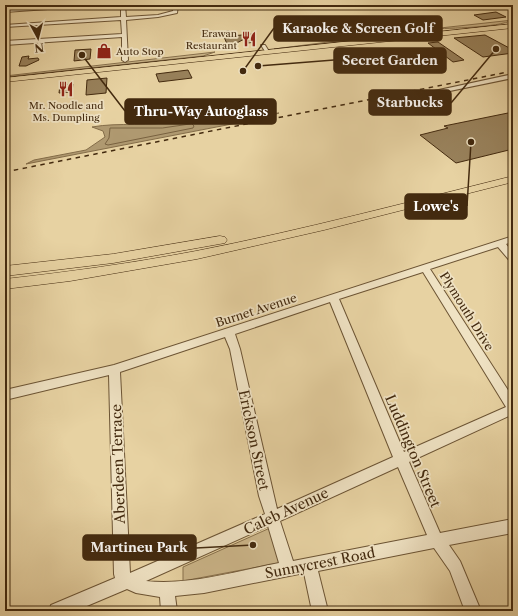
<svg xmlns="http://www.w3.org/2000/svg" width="518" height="616" viewBox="0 0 518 616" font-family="'Libre Caslon Text',serif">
<rect width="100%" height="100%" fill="#e7d2a2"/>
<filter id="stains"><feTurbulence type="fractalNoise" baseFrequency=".005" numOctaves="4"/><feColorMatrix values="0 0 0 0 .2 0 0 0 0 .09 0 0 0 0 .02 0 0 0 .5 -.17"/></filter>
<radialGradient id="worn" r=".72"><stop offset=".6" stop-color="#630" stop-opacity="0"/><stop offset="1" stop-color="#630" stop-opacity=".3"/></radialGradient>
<path fill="#cbb589" stroke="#87704c" d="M513,20C496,28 451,28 431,29Z
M422,30L412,34L274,49Z
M215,52L203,56L5,77V76Z
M270,528L279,563L183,581V567Z"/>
<path fill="#af9970" stroke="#846d49" d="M279,113L268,117L26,164L34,160L86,150L105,137L103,131L92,127C119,122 151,127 175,121Z"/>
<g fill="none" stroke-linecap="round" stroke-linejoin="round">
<path stroke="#796240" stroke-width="1" d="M192,124L194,126L193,128L108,145L105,144L109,138L110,128H162Z"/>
</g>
<path fill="#98815b" stroke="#432a0f" d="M496,12L506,17L483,20L474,15Z
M229,31L231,36L253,34L252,35L255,42L248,43L246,38L235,44H227L222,32Z
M485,35L513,50V53L483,57L454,38Z
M438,42L464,60L453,62L428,43Z
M91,49L90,59L74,61L75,50Z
M29,56L28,59L38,58L39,60L26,66H19L22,57Z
M188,70L192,78L159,82L156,74Z
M107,78L106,93L86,95L87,80Z
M73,84L72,92L59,93L60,85Z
M513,112V149L456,163L420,135L448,128L444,126Z"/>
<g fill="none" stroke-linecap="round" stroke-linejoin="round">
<g stroke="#6c5434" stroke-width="2">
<path id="minor" d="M81,5H105L5,12V10Z
M121,5H125L126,17L158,15L173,11L174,5H178L177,13L158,17L126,20L128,60L125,62L122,60V37L5,45V41L122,34L121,20L5,27V25L121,17Z
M422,28H426L434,34L430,35L422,30Z
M261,45H265L270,53H266Z
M513,74V78L377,106L374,104Z
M513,236V242L506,244L513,253V262L510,261L498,247L430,269L513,398V414L409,462L440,533L513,519V533L449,545L460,561L481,611H465L450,571L434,548L318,571L328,611H312L304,573L204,593L175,596L177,611H161L160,597L136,593L127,589L75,611H49L51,605L115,578L114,574L109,375L5,400V390L114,365ZM423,272L506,407L404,452L339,299ZM330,302L393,457L277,509L240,349L235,334ZM225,337L230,349L259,496L265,514L130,573L120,372ZM398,467L427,535L293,561L280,521ZM268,526L279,563C238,571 188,586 146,581Z"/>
</g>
<g stroke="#432a0f" stroke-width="1">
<path id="major" d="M513,24V28L5,82V78Z"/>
</g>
<g stroke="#432a0f" stroke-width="1">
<path id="highway" d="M513,176V182L324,230L197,259L70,281L5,289V279C69,272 133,263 196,251C303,230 408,202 513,176Z
M220,236L225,237L227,240L225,243L113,263L5,276V266L113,254Z"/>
</g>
<use href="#minor" fill="#efe2c3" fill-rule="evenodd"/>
<use href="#major" fill="#e7d2a2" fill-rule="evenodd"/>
<use href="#highway" fill="#e7d2a2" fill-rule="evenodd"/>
<path stroke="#432a0f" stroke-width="1.5" stroke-dasharray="4.5 4.5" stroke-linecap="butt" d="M5,172L513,71"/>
</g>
<defs>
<g id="restaurant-bare" transform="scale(1.2)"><path d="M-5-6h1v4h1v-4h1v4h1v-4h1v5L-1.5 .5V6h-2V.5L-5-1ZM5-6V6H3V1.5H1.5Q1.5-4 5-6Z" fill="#8f2418" stroke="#efe2c3" stroke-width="2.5" paint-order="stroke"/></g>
<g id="shop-bare" transform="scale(1.2)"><path d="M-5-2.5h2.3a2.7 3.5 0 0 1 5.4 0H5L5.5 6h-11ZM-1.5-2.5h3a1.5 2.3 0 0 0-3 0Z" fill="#8f2418" stroke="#efe2c3" stroke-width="2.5" paint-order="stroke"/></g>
</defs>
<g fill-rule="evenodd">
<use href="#restaurant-bare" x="249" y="39"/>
<use href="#shop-bare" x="104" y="51"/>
<use href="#restaurant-bare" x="66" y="89"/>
</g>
<g text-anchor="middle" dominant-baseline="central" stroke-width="3.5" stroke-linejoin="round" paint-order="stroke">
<g font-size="10" fill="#432a0f" stroke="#efe2c3" text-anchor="end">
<text x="237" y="33">Erawan<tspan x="237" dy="12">Restaurant</tspan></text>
<text x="116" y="51" text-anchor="start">Auto Stop</text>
<text x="66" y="105" text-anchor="middle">Mr. Noodle and<tspan x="66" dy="12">Ms. Dumpling</tspan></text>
</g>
<g font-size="12" fill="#432a0f" stroke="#efe2c3">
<text transform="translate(256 310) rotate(-18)">Burnet Avenue</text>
<text transform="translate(467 311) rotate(58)">Plymouth Drive</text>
</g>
<g font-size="14" fill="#432a0f" stroke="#efe2c3">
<text transform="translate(254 440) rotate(78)">Erickson Street</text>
<text transform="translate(413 451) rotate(67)">Luddington Street</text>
<text transform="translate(118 464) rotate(-92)">Aberdeen Terrace</text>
<text transform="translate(286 511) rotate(-25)">Caleb Avenue</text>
<text transform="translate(320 563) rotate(-11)">Sunnycrest Road</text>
</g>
</g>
<path fill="none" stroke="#432a0f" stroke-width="1.5" d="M243 71L274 28M258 66L334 60M496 49L451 103M82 55L125 111M471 142L467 206M253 545L196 548"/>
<g fill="#432a0f" stroke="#efe2c3" stroke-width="1.5">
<circle cx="243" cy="71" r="4"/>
<circle cx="258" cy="66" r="4"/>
<circle cx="496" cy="49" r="4"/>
<circle cx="82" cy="55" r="4"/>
<circle cx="471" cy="142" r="4"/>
<circle cx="253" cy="545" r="4"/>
</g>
<g fill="#432a0f" stroke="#432a0f" stroke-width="1.5">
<rect x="274" y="16" width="168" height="25" rx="4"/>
<rect x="334" y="48" width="112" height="25" rx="4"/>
<rect x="369" y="90" width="82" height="25" rx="4"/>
<rect x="125" y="99" width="151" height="25" rx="4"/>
<rect x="405" y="194" width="62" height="25" rx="4"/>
<rect x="83" y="535" width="113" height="25" rx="4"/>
</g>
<g font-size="13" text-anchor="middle" font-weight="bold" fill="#fff">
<text x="358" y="33">Karaoke &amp; Screen Golf</text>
<text x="390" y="65">Secret Garden</text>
<text x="410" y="107">Starbucks</text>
<text x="201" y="116">Thru-Way Autoglass</text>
<text x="436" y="211">Lowe's</text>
<text x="139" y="552">Martineu Park</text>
</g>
<rect width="518" height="616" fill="none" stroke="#e7d2a2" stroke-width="20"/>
<rect x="6" y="6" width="506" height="604" fill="none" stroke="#432a0f" stroke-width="2"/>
<rect x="10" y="10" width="498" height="596" fill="none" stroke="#432a0f"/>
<g transform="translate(38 38) rotate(173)" stroke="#efe2c3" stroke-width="3" paint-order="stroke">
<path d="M0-3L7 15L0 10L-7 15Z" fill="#432a0f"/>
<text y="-6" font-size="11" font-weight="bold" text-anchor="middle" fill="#432a0f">N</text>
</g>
<rect width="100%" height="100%" filter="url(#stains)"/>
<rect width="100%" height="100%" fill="url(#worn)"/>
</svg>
